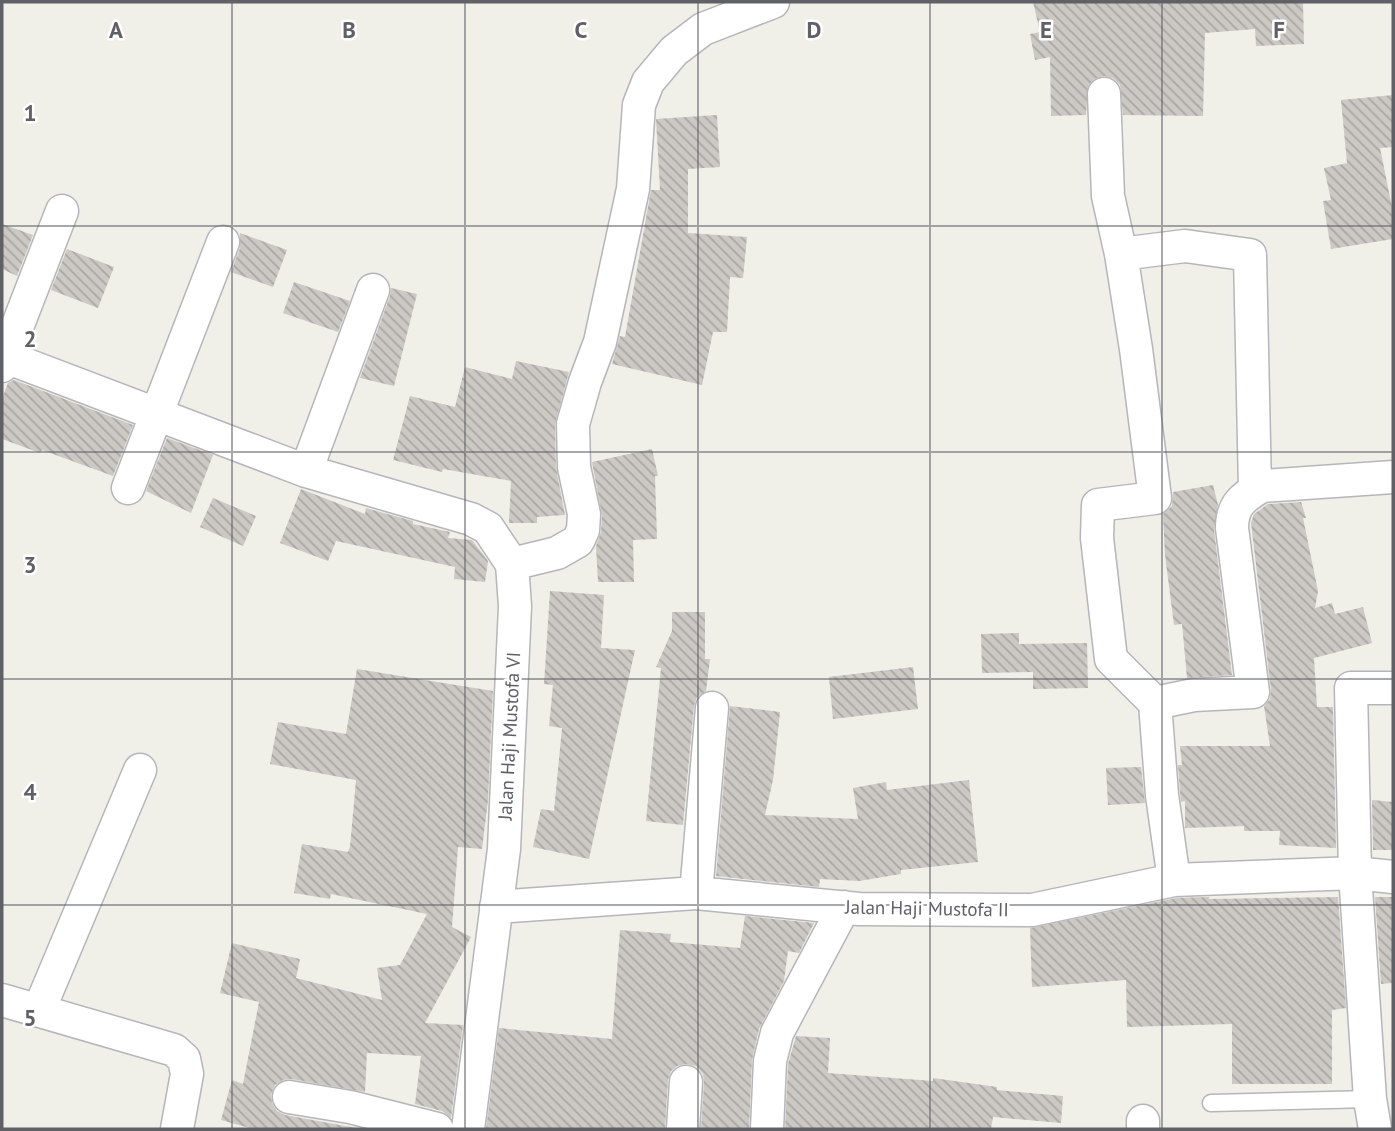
<svg xmlns="http://www.w3.org/2000/svg" width="1395" height="1131" viewBox="0 0 1395 1131" font-family="'PT Sans',sans-serif">
<defs>
<pattern id="building-back-hatch" width="6" height="6" patternUnits="userSpaceOnUse" patternTransform="scale(1.75)"><rect width="6" height="6" fill="#ccc9c4"/><path d="M-1 5l2 2M0 0l6 6M5-1l2 2" fill="none" stroke="#a9a7a3"/></pattern>
</defs>
<rect width="100%" height="100%" fill="#f0efe8"/>
<path fill="url(#building-back-hatch)" d="M1033,2H1303L1304,44L1256,46L1255,29L1205,33L1203,116L1123,115L1120,85L1113,78L1104,76L1094,79L1088,86L1086,115L1051,116L1050,57L1035,60L1030,34L1040,32Z
M1393,95V147L1380,148L1393,212V239L1331,249L1323,201L1331,200L1324,168L1347,163L1341,100Z
M717,115L720,167L688,169V233L747,237L743,278L730,277L727,332H713L702,385L612,364L620,336L625,337L651,190H660L656,119Z
M2,224L33,235L17,276L2,269Z
M240,233L287,250L273,287L231,272L240,248Z
M67,249L114,267L98,308L51,290Z
M294,282L350,301L338,332L283,313Z
M391,288L417,294L394,386L360,378L390,296Z
M516,361L569,372L555,424L556,468L565,515L537,517V523H509L511,481L443,469L442,472L393,460L410,396L455,407L465,367L512,379Z
M14,380L133,425L113,476L42,450L40,453L2,439V399L8,383Z
M167,438L213,455L191,513L146,491Z
M652,449L658,476H655L657,539L633,540L634,582H598L596,546L601,532L602,515L592,462Z
M1213,485L1218,505L1214,530L1232,675L1187,678L1182,624L1174,625L1165,555L1163,514L1172,506L1173,492Z
M301,489L365,514L366,508L373,510L413,521V524L450,532L448,538L472,540L488,561L485,582L454,579L455,567L336,541L328,561L280,543Z
M213,498L256,516L243,546L200,527Z
M1301,502L1306,518H1303L1318,591L1315,608L1332,603L1335,614L1363,607L1372,643L1314,658L1317,707H1333L1336,848L1279,845L1280,831H1244V826L1185,828V801L1181,802L1180,793L1178,765H1182L1180,746H1270L1264,706L1270,699L1271,690L1251,523L1254,514L1268,504Z
M550,591L604,595L601,648L635,650L589,859L533,847L541,809L554,811L562,728L549,726L553,685L544,684Z
M672,612H705V659H710L706,691L697,697L694,706L683,825L646,821L661,668L656,667L672,631Z
M1019,633V644L1087,643L1088,688L1033,689V672L982,673L981,634Z
M913,667L918,709L833,719L829,677Z
M357,669L493,691L488,800L482,849L458,847L452,927L471,937L425,1023L463,1025L451,1118L442,1111L415,1104L421,1056L367,1053L365,1092L291,1079L283,1080L275,1085L271,1095L272,1103L277,1111L285,1115L362,1129H253L221,1120L232,1080L243,1084L259,1002L220,993L232,943L300,959L296,978L382,1000L377,968L400,965L427,914L331,894L330,899L294,893L302,844L348,852L350,847L356,780L270,764L278,722L346,734Z
M730,706L780,712L773,780L765,815L858,819L853,788L886,782L887,790L969,780L978,862L901,870V874L859,881L820,879L819,887L716,876Z
M1141,767L1145,803L1108,805L1106,768Z
M1372,800L1393,802V850H1373Z
M1209,897V899L1338,897L1346,1008L1332,1010V1084H1232V1024L1127,1027L1126,980L1032,987L1030,928L1176,898Z
M1375,897H1393V983L1381,984Z
M745,916L814,923L799,953L788,951L784,981L759,1029L752,1060L749,1129H701L704,1083L703,1074L696,1066L686,1064L677,1066L671,1071L668,1080L665,1129H486L499,1028L612,1039L620,930L671,934L670,942L740,948Z
M796,1036L830,1038L828,1073L933,1081V1078L997,1087V1090L1063,1096L1061,1123L993,1117L991,1129H785L788,1064Z"/>
<g fill="none" stroke-linecap="round" stroke-linejoin="round">
<g stroke="#b5b6bb" stroke-width="19">
<path id="service" d="M1211,1103L1370,1099"/>
</g>
<g stroke="#b5b6bb" stroke-width="35">
<path id="minor" d="M1104,94L1108,196L1121,254L1185,246L1250,255L1255,490
M1121,254L1136,349L1155,498L1098,505L1097,538L1111,659L1155,703L1162,795L1174,880
M6,357L306,471L471,519L488,528L512,564L515,606L504,849L468,1129
M2,366L62,211
M306,471L373,290
M128,488L223,242
M512,564L557,553L578,541L583,530L584,514L574,467L573,424L585,382L600,342L633,189L639,105L648,82L674,51L703,29L773,2
M1155,703L1194,695L1253,692L1232,528C1232,505 1243,497 1262,486L1393,477
M696,893L712,708
M496,907L696,893L859,909L1032,910L1174,880L1355,873L1393,877
M2,1000L174,1050L184,1059L187,1074L177,1129
M39,1010L140,770
M289,1097L350,1107L437,1129
M683,1129L686,1082
M767,1129L770,1061L777,1033L844,907
M1143,1129V1121
M1375,1129L1370,1099L1355,873L1351,688H1393"/>
</g>
<use href="#service" stroke="#fff" stroke-width="16"/>
<use href="#minor" stroke="#fff" stroke-width="32"/>
</g>
<path fill="none" stroke="#5f6167" stroke-width="2" stroke-opacity="0.55" d="M232,2V1129M465,2V1129M698,2V1129M930,2V1129M1162,2V1129M2,226H1393M2,452H1393M2,679H1393M2,905H1393"/>
<g text-anchor="middle" dominant-baseline="central" stroke-width="5" stroke-linejoin="round" paint-order="stroke">
<g font-size="19" fill="#5f6167" stroke="#fff">
<text transform="translate(509 736) rotate(-87)">Jalan Haji Mustofa VI</text>
<text transform="translate(927 908) rotate(1)">Jalan Haji Mustofa II</text>
</g>
</g>
<g font-size="23" text-anchor="middle" font-weight="bold" fill="#5f6167" stroke="#fff" stroke-width="5" stroke-linejoin="round" paint-order="stroke">
<text x="116" y="38">A</text>
<text x="349" y="38">B</text>
<text x="581" y="38">C</text>
<text x="814" y="38">D</text>
<text x="1046" y="38">E</text>
<text x="1279" y="38">F</text>
<text x="30" y="121">1</text>
<text x="30" y="347">2</text>
<text x="30" y="573">3</text>
<text x="30" y="800">4</text>
<text x="30" y="1026">5</text>
</g>
<rect width="1395" height="1131" fill="none" stroke="#5f6167" stroke-width="7"/>
</svg>
